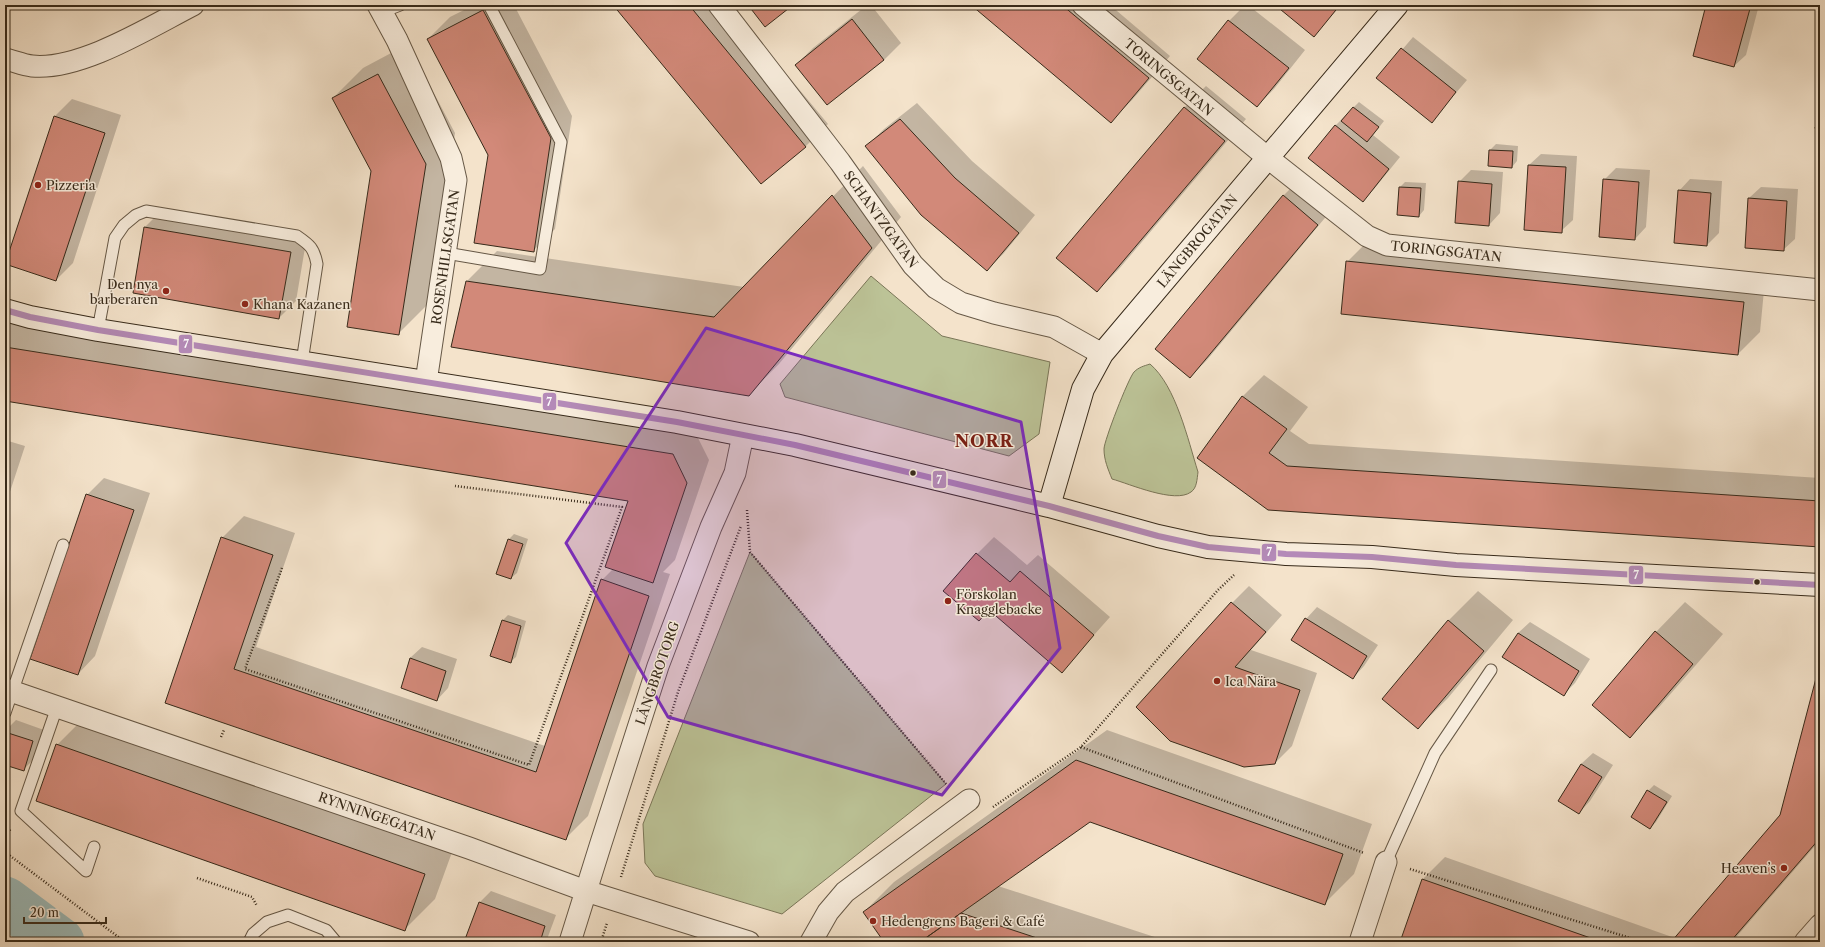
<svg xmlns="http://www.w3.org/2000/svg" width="1825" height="947" viewBox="0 0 1825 947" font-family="'Libre Caslon Text',serif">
<rect width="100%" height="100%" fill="#f4e3cb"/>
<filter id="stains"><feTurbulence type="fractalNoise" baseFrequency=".005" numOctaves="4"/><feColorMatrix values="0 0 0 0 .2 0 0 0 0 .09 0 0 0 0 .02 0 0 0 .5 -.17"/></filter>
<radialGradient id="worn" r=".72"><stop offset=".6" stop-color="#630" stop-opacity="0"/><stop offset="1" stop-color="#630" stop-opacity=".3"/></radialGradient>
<path fill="#bcc397" stroke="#7a7658" d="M871,276L942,336L1050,362L1039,434L1009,456L785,397L780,384Z
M1150,364C1176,386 1188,440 1198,472C1197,479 1197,488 1191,492C1175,504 1130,484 1112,479C1108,469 1104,460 1104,449C1104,441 1128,379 1134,372C1139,367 1144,366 1150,364Z
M750,552L946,784L782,914L655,876L645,863L643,824Z"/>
<path fill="#0003" d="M474,5H514L572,116L555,229L533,251L489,154L428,39L450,17Z
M614,5H729L828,124L806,146L761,183Z
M867,5H871L901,43L884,60L796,65L813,48Z
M972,5H1110L1170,56L1132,100L1111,121Z
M1245,5H1248L1305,50L1274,89L1257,106L1199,59L1229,21Z
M1277,5H1341L1314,35Z
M1707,5H1759L1746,55L1734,66Z
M1413,37L1467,80L1432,121L1378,78Z
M408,44L455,133L428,304L398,334L372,171L333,98L363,68Z
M1206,86L1246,119L1119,269L1097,291L1184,108Z
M72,99L121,115L73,263L56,280L6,263L55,116Z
M1359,102L1384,121L1373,135L1400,157L1374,189L1363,201L1335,126Z
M917,103L972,161L1035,215L1004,253L987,270L867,146L884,129Z
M1496,144L1518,146L1517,161L1512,167L1490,150Z
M1541,154L1577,156L1573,220L1561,231L1529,165Z
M863,166L901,217L779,364L749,394L467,281L497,251L744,287Z
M1616,168L1650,170L1646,227L1635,239L1604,180Z
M1471,170L1503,172L1500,213L1489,225L1459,182Z
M1300,179L1334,207L1207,360L1190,377L1283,196Z
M1690,179L1722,181L1719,233L1707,245L1679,191Z
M1405,182L1426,183L1424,210L1419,216L1400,187Z
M1761,187L1798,189L1795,239L1783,250L1749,198Z
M162,210L307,236L296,301L279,318L145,227Z
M1369,240L1765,280L1760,332L1738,354L1347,262Z
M5,321L695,432L709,460L675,560L663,572L670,574L588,816L566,838L166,703L222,538L244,516L295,533L256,647L545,746L602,580L613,569L629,500L5,400Z
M1264,375L1308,407L1290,431L1309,444L1820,478V546L1268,509L1242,397Z
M5,440L25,446L5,507Z
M104,478L150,493L95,656L78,674L87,495Z
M514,534L528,539L517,573L511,578L508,540Z
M994,537L1027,565L1038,555L1110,617L1062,671L977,554Z
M1249,586L1282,615L1251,650L1317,673L1292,746L1275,763L1171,740L1232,603Z
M1478,591L1513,620L1448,698L1418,728L1448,621Z
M1685,602L1723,634L1660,706L1630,736L1656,632Z
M1317,607L1378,645L1364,666L1353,678L1306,619Z
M508,615L526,621L516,657L510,662L503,620Z
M1530,622L1590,659L1575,683L1564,694L1518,633Z
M422,647L457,659L448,688L437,700L402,687L410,658Z
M1820,667V840L1732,942H1401L1423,879L1445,857L1675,938L1781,815Z
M87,715L455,844L435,899L405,929L57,745Z
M16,720L44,730L35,758L23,770L5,764V731Z
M1107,730L1372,824L1354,874L1324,904L1089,820L998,886L1170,942H885L864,912L894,882Z
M1593,753L1613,765L1590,801L1579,813L1581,764Z
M1654,785L1672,796L1656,822L1650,828L1632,817L1648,791Z
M491,891L556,915L546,942H465L480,902Z"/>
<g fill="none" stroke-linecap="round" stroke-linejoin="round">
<path stroke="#9dbdbd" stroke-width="49" d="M5,901L60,942"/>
</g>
<path fill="#d28979" stroke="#372a1a" d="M613,5H689L806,147L761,184Z
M748,5H793L765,27Z
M971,5H1062L1149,78L1111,123Z
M1275,5H1340L1314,37Z
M1706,5H1751L1734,67L1693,56Z
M483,10L551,138L534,252L474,243L488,155L427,39Z
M852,19L884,60L827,105L795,65Z
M1228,20L1289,68L1257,107L1197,59Z
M1401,48L1456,92L1432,123L1376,78Z
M378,74L426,164L399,335L347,327L371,171L332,98Z
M1184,107L1225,141L1097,292L1056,258Z
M1353,107L1379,127L1367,142L1341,121Z
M54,116L105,133L56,281L5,264Z
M900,119L955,178L1019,233L987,271L921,215L865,146Z
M1335,125L1389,169L1363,202L1308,158Z
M1820,126V151L1815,127Z
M1489,150L1513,151L1512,168L1488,166Z
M1528,165L1566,167L1562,233L1524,230Z
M1603,179L1639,182L1635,240L1599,237Z
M1458,181L1492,184L1489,226L1455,223Z
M1399,187L1421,188L1419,217L1397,215Z
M1678,190L1711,193L1707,246L1674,243Z
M832,195L872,248L749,396L451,347L466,281L714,317Z
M1283,195L1318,225L1190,378L1155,349Z
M1748,198L1787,201L1784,251L1745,248Z
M144,227L291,252L279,319L133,293Z
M1346,261L1744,302L1738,355L1341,314Z
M5,347L673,454L687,483L653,583L605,567L628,501L5,401Z
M1242,396L1287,429L1269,453L1287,466L1820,501V547L1268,510L1197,458Z
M5,462L9,463L5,475Z
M86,494L134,510L78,675L30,659Z
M221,537L273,555L234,669L536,772L601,579L649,596L566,840L165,703Z
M508,539L523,544L511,579L496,574Z
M976,553L1010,582L1020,571L1094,635L1062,673L989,610L979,621L943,591Z
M1231,602L1266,632L1235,667L1300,690L1275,764L1244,767L1170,741L1136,707Z
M1305,618L1367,656L1353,679L1291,640Z
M502,620L521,626L511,663L490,656Z
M1448,620L1484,651L1418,729L1382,699Z
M1655,631L1693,664L1630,738L1592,705Z
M1518,633L1579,671L1564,696L1502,657Z
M410,658L446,671L437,701L401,688Z
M1820,663V838L1730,942H1671L1780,815Z
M5,732L33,741L24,771L5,765Z
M56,744L425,874L405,931L36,801Z
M1076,760L1343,854L1325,905L1090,822L920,942H884L863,912Z
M1581,764L1602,777L1579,814L1558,801Z
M1647,790L1667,802L1650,829L1631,817Z
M1422,879L1602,942H1400Z
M479,902L545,926L540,942H464Z
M961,913L1049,942H920Z"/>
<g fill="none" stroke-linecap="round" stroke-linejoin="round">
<g stroke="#665846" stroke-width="13">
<path id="lane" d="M382,12L400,5
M446,253L540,269L561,142L489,5
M98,330L115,238L124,225L136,215L146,211L297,236C310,245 314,248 317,264L302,362
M57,707L21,811L86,871L94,847
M5,713L63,545
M1386,862L1435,753L1491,670
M249,942L253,934L267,922L288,915L326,930L336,942"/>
</g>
<g stroke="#665846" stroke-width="23">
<path id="street" d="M378,5L397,40L451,158L456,180L426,382
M719,5L840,162L913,265L936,288L961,303L994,313L1054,327L1102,354
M1083,5L1268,158L1367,236L1387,245L1820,290
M5,59C14,61 23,65 32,66C80,71 150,27 193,5
M5,689L469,848L586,891L749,942
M570,942L601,843L658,666L711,527L735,473L743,435
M811,942L828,912L845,892L969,800
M1360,942L1386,862
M1805,942L1820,925"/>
</g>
<g stroke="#372a1a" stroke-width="24">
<path id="secondary" d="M5,310L30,317L98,330L677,422L795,445L1049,506L1158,536L1208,547L1286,554L1372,557L1456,565L1820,585
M1049,506L1083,389L1102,354L1397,5"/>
</g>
<path stroke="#372a1a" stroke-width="2.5" stroke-dasharray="1 2" stroke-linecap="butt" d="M747,510L750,552L947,785
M282,568L245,669L529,765L622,507L455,486
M221,737L224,730
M1081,747L1364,853
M993,807L1081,747L1218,590L1234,575
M5,838L11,828
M5,852L125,942
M1410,869L1643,942
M621,877L678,692L741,526
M197,878L252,897L257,906
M601,942L607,923"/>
<use href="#lane" stroke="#f8eddd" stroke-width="11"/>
<use href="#street" stroke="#f8eddd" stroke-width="21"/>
<use href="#secondary" stroke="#f8eddd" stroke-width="22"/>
<g stroke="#f8eddd" stroke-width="9">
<path id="bus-1" d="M5,310L30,317L98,330L677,422L795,445L1049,506L1158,536L1208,547L1286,554L1372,557L1456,565L1820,585"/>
</g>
<use href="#bus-1" stroke="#b48ab8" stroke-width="6"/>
</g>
<path fill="#7b2cbf" fill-opacity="0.2" stroke="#7b2cbf" stroke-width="3" stroke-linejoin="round" d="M706,328L1021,422L1060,648L942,795L668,717L566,543Z"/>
<g fill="#8f2418" stroke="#f8eddd" stroke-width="1.5">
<circle cx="38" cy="185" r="4"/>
<circle cx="166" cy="291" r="4"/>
<circle cx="245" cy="304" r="4"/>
<circle cx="948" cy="601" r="4"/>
<circle cx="1217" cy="681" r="4"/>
<circle cx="1784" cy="868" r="4"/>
<circle cx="873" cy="921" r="4"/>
</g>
<g fill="#372a1a" stroke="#f8eddd" stroke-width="1.5">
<circle cx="913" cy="473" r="3.5"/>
<circle cx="1757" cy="582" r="3.5"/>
</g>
<g text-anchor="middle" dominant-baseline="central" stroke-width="3" stroke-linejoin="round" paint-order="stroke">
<g font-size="13" fill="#372a1a" stroke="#f8eddd">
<text transform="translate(1169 77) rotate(40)">TORINGSGATAN</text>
<text transform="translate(881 219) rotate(54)">SCHANTZGATAN</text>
<text transform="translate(1197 241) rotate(-50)">LÄNGBROGATAN</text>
<text transform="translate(1446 251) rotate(6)">TORINGSGATAN</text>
<text transform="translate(445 257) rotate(-82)">ROSENHILLSGATAN</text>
<text transform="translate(657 673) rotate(-71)">LÄNGBROTORG</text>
<text transform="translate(377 816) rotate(19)">RYNNINGEGATAN</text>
</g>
<g font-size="13" fill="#372a1a" stroke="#f8eddd" text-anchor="start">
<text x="46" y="185">Pizzeria</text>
<text x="158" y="284" text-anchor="end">Den nya<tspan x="158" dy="15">barberaren</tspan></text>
<text x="253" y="304">Khana Kazanen</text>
<text x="956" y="594">Förskolan<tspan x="956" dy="15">Knagglebacke</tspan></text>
<text x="1225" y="681">Ica Nära</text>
<text x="1776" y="868" text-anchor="end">Heaven’s</text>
<text x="881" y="921">Hedengrens Bageri &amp; Café</text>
</g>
<g font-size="17" font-weight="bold" letter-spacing="1" fill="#7a1f14" stroke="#f8eddd">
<text x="984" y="441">NORR</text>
</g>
</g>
<g stroke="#f8eddd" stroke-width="1.5">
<rect x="178" y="334" width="15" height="20" rx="4" fill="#b48ab8"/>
<rect x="542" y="392" width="15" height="19" rx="4" fill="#b48ab8"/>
<rect x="932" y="470" width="15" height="19" rx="4" fill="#b48ab8"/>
<rect x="1261" y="543" width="16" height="19" rx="4" fill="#b48ab8"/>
<rect x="1628" y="565" width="16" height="20" rx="4" fill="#b48ab8"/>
</g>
<g font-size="11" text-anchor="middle" font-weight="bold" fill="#fff">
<text x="186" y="348">7</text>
<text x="549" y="406">7</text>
<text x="939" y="484">7</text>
<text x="1269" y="556">7</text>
<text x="1636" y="579">7</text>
</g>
<rect width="1825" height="947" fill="none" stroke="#f4e3cb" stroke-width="20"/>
<rect x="6" y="6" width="1813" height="935" fill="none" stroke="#372a1a" stroke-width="2"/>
<rect x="10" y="10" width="1805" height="927" fill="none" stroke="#372a1a"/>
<path d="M24 917v6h82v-6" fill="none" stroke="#372a1a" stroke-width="2"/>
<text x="30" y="917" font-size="12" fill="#372a1a" stroke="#f8eddd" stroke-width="3" paint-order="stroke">20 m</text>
<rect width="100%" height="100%" filter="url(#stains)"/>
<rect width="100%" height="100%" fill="url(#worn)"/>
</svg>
